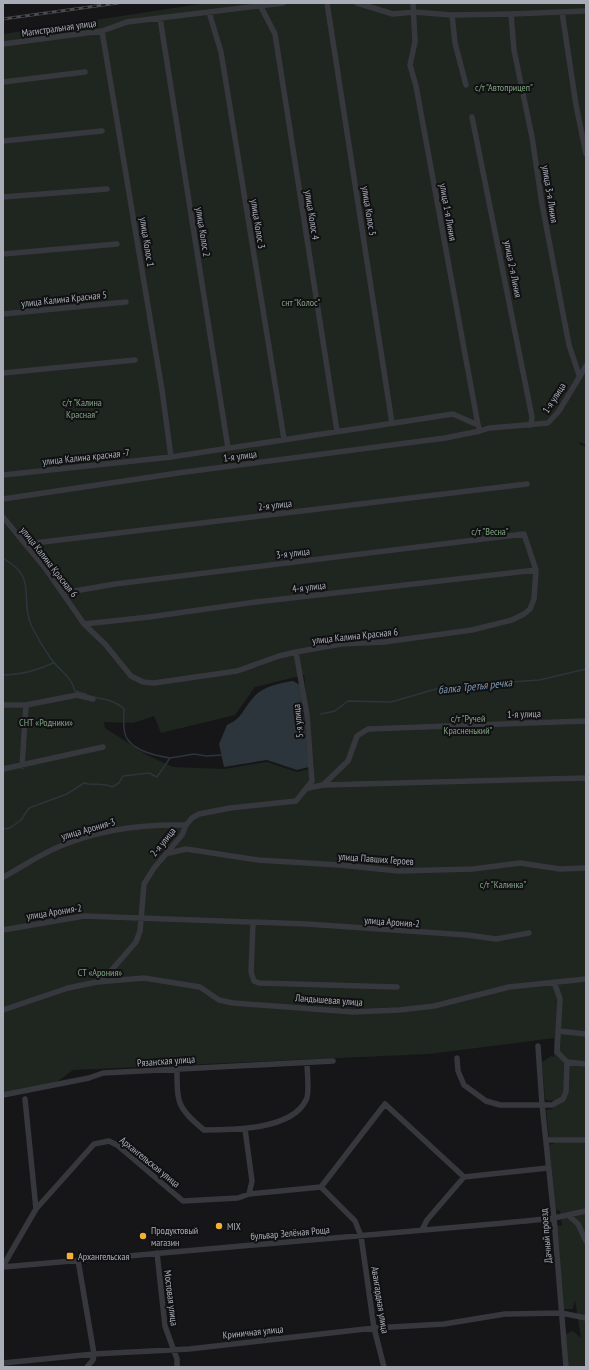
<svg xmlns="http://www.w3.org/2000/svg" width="589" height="1370" viewBox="0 0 589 1370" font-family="'PT Sans Narrow',sans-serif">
<rect width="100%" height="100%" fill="#161618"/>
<path fill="#1e261f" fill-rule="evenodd" d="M207,3H586V445L580,442L579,444L586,447V1367H567L564,1335L573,1331L581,1338L575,1300L573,1309H564L554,1227L556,1225L562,1226L560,1211L554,1209L548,1145L555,1143V1137H549L546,1110L553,1109V1100L549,1101L545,1099L542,1062L551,1056L554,1057V1038L429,1054L73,1070L51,1086L3,1095V34ZM304,675L314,768L297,772L267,762L224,769L173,767L147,755L105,728L104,722L133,723L154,716L161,733L235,715L255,687Z"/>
<path fill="#2c353c" d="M293,681L300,685L309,767L297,770L267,760L224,767L219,744L227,725C242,719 243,709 253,698C261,687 280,683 293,681Z"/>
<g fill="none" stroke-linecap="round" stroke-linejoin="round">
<path stroke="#2c353c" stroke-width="1.5" d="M3,558C8,562 16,566 20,572C31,586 22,607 32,627C38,639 44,649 51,659C59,670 72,677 75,691L86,694
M3,675C22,675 36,671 53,663
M93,697C105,699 116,701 124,709C124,718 122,732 128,740C137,752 157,756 170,758
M321,714L335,711L348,701L391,702L443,687L539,680L586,669
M3,829L10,828L21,820L29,808L67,794L84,783C94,786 103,782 112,787L119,783L123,776L149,773L157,777L170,758L194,754L206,756L222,755"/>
<path stroke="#37383d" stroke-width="5.5" d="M327,3L392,423
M357,3L393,14L414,12L452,15L511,14L586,11
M413,3L415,42L410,65L416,86L478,425
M260,5L275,34L337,431
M209,12L221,52L284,439
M562,12L576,105L586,154
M511,14L514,50L532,137L542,204L569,345L579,375
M452,15L455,43L466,85
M160,18L228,448
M102,31L162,390L171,457
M3,44L102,31L127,22L283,3
M3,82L85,72
M472,117L532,417L531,425
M3,141L102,131
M3,197L107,189
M3,254L117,244
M3,314L126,302
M3,373L135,360
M3,475L171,457L453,414L478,425L480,431L489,428L548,423L559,411L586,366
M3,499L178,473L445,438L480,431
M3,517L45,568L84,624L105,644L131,676L143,682L154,683L237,671L279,656L296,652L341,644L384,642L472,630L512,620L524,614L530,609L534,599L536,570L524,534L115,584L63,593
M26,544L527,484
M84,624L149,617L256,602L536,570
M3,705H26L77,695L93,699
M22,766L26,705
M3,769L103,747
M323,785L348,761L357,736L368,729L586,721
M308,788L323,785L586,778
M169,853L186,849L258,860L340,865L398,871L473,869L520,863L560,869L586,868
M3,877C22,867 42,853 63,845C102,829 144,824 186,825
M253,923L251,972L254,981L259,983L397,987
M3,930L84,916L307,924L467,935L496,939L529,933
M97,982L109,973L136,942L140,931L144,884L154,868L182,835L186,825L192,818L199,814L230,808L296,801L312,781L307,715L296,652
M554,982L560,999L557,1052L567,1062
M3,1010L68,988L97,982L144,978L200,987L219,1000L233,1003L353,1012L399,1010L434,1006L509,987L586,979
M558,1031L586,1034
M538,1046L542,1104L554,1218L566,1367
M457,1058L458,1071L464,1085L486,1101L500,1105H552L563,1099L566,1092L567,1062
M567,1062L586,1064
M177,1068C177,1103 177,1108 204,1130C232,1130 292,1130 306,1100C310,1094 307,1071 307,1063
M3,1095L89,1078L103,1073L333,1061
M25,1099L36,1209
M245,1129L252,1181L249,1194
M546,1140H586
M321,1187L355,1221L361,1236L374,1328L384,1367
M568,1215L578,1224L586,1241
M422,1230L427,1220L464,1177
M157,1253L165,1326L177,1359V1367
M78,1260L94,1354L93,1360L87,1367
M3,1266L36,1209L94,1144L109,1141L117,1145L183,1201L238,1198L249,1194L321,1187L385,1104L464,1177L548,1168
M3,1267L526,1221L554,1218L586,1211
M3,1363L94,1354L189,1349L374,1328L444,1324L505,1314L561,1313L586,1318"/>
<g stroke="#4a4c52" stroke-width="3">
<path id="rail" d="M3,19L118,3"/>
</g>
<use href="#rail" stroke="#111113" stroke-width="1.5" stroke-dasharray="4.5" stroke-linecap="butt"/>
</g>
<g fill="#f2b134" stroke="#111113" stroke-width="1.5">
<circle cx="219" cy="1226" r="4"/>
<circle cx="143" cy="1236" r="4"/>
<rect x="66" y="1252" width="8" height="8" rx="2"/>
</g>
<g text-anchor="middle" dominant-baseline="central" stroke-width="4" stroke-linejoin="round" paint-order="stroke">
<g font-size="10" fill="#a8adb8" stroke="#111113">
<text transform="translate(59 28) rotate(-8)">Магистральная улица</text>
<text transform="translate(550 194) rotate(81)">улица 3-я Линия</text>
<text transform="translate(369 211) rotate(81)">улица Колос 5</text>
<text transform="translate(448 212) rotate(80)">улица 1-я Линия</text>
<text transform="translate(312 215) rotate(81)">улица Колос 4</text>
<text transform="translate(258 224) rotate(81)">улица Колос 3</text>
<text transform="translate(203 232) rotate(81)">улица Колос 2</text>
<text transform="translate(147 242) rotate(81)">улица Колос 1</text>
<text transform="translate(513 269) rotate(79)">улица 2-я Линия</text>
<text transform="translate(64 299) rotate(-6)">улица Калина Красная 5</text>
<text transform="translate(554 398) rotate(-57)">1-я улица</text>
<text transform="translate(240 456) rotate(-8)">1-я улица</text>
<text transform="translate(86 457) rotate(-6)">улица Калина красная -7</text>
<text transform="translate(275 505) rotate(-7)">2-я улица</text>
<text transform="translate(293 553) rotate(-7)">3-я улица</text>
<text transform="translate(49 562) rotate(52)">улица Калина Красная 6</text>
<text transform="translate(309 587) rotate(-7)">4-я улица</text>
<text transform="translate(355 636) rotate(-6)">улица Калина Красная 6</text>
<text transform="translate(524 714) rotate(-2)">1-я улица</text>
<text transform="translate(298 721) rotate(-96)">5-я улица</text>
<text transform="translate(88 829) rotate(-16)">улица Арония-3</text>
<text transform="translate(163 842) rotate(-51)">2-я улица</text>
<text transform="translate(376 859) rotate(4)">улица Павших Героев</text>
<text transform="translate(54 912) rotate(-9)">улица Арония-2</text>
<text transform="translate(392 922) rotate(4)">улица Арония-2</text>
<text transform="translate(329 1000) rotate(4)">Ландышевая улица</text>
<text transform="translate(166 1061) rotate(-4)">Рязанская улица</text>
<text transform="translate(150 1162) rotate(39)">Архангельская улица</text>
<text transform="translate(290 1233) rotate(-5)">бульвар Зелёная Роща</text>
<text transform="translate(546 1236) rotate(-95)">Дачный проезд</text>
<text transform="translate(171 1298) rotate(83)">Мостовая улица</text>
<text transform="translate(380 1300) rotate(81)">Авангардная улица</text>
<text transform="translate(253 1332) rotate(-6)">Криничная улица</text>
</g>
<g font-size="10" fill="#7fa381" stroke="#111113">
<text x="504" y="87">с/т "Автоприцеп"</text>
<text x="301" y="302">снт "Колос"</text>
<text x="82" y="402">с/т "Калина<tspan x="82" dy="12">Красная"</tspan></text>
<text x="490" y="531">с/т "Весна"</text>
<text x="468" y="718">с/т "Ручей<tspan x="468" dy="12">Красненький"</tspan></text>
<text x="46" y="722">СНТ «Родники»</text>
<text x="503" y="884">с/т "Калинка"</text>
<text x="100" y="972">СТ «Арония»</text>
</g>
<g font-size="10" fill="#a8adb8" stroke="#111113" text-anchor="start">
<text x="227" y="1226">MIX</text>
<text x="151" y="1230">Продуктовый<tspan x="151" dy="12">магазин</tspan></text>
<text x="78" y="1256">Архангельская</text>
</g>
<g font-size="11" font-style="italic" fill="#7f9bb3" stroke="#111113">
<text transform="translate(475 686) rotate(-6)">балка Третья речка</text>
</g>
</g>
<rect width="589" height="1370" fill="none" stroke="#a8adb8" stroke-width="8"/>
</svg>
